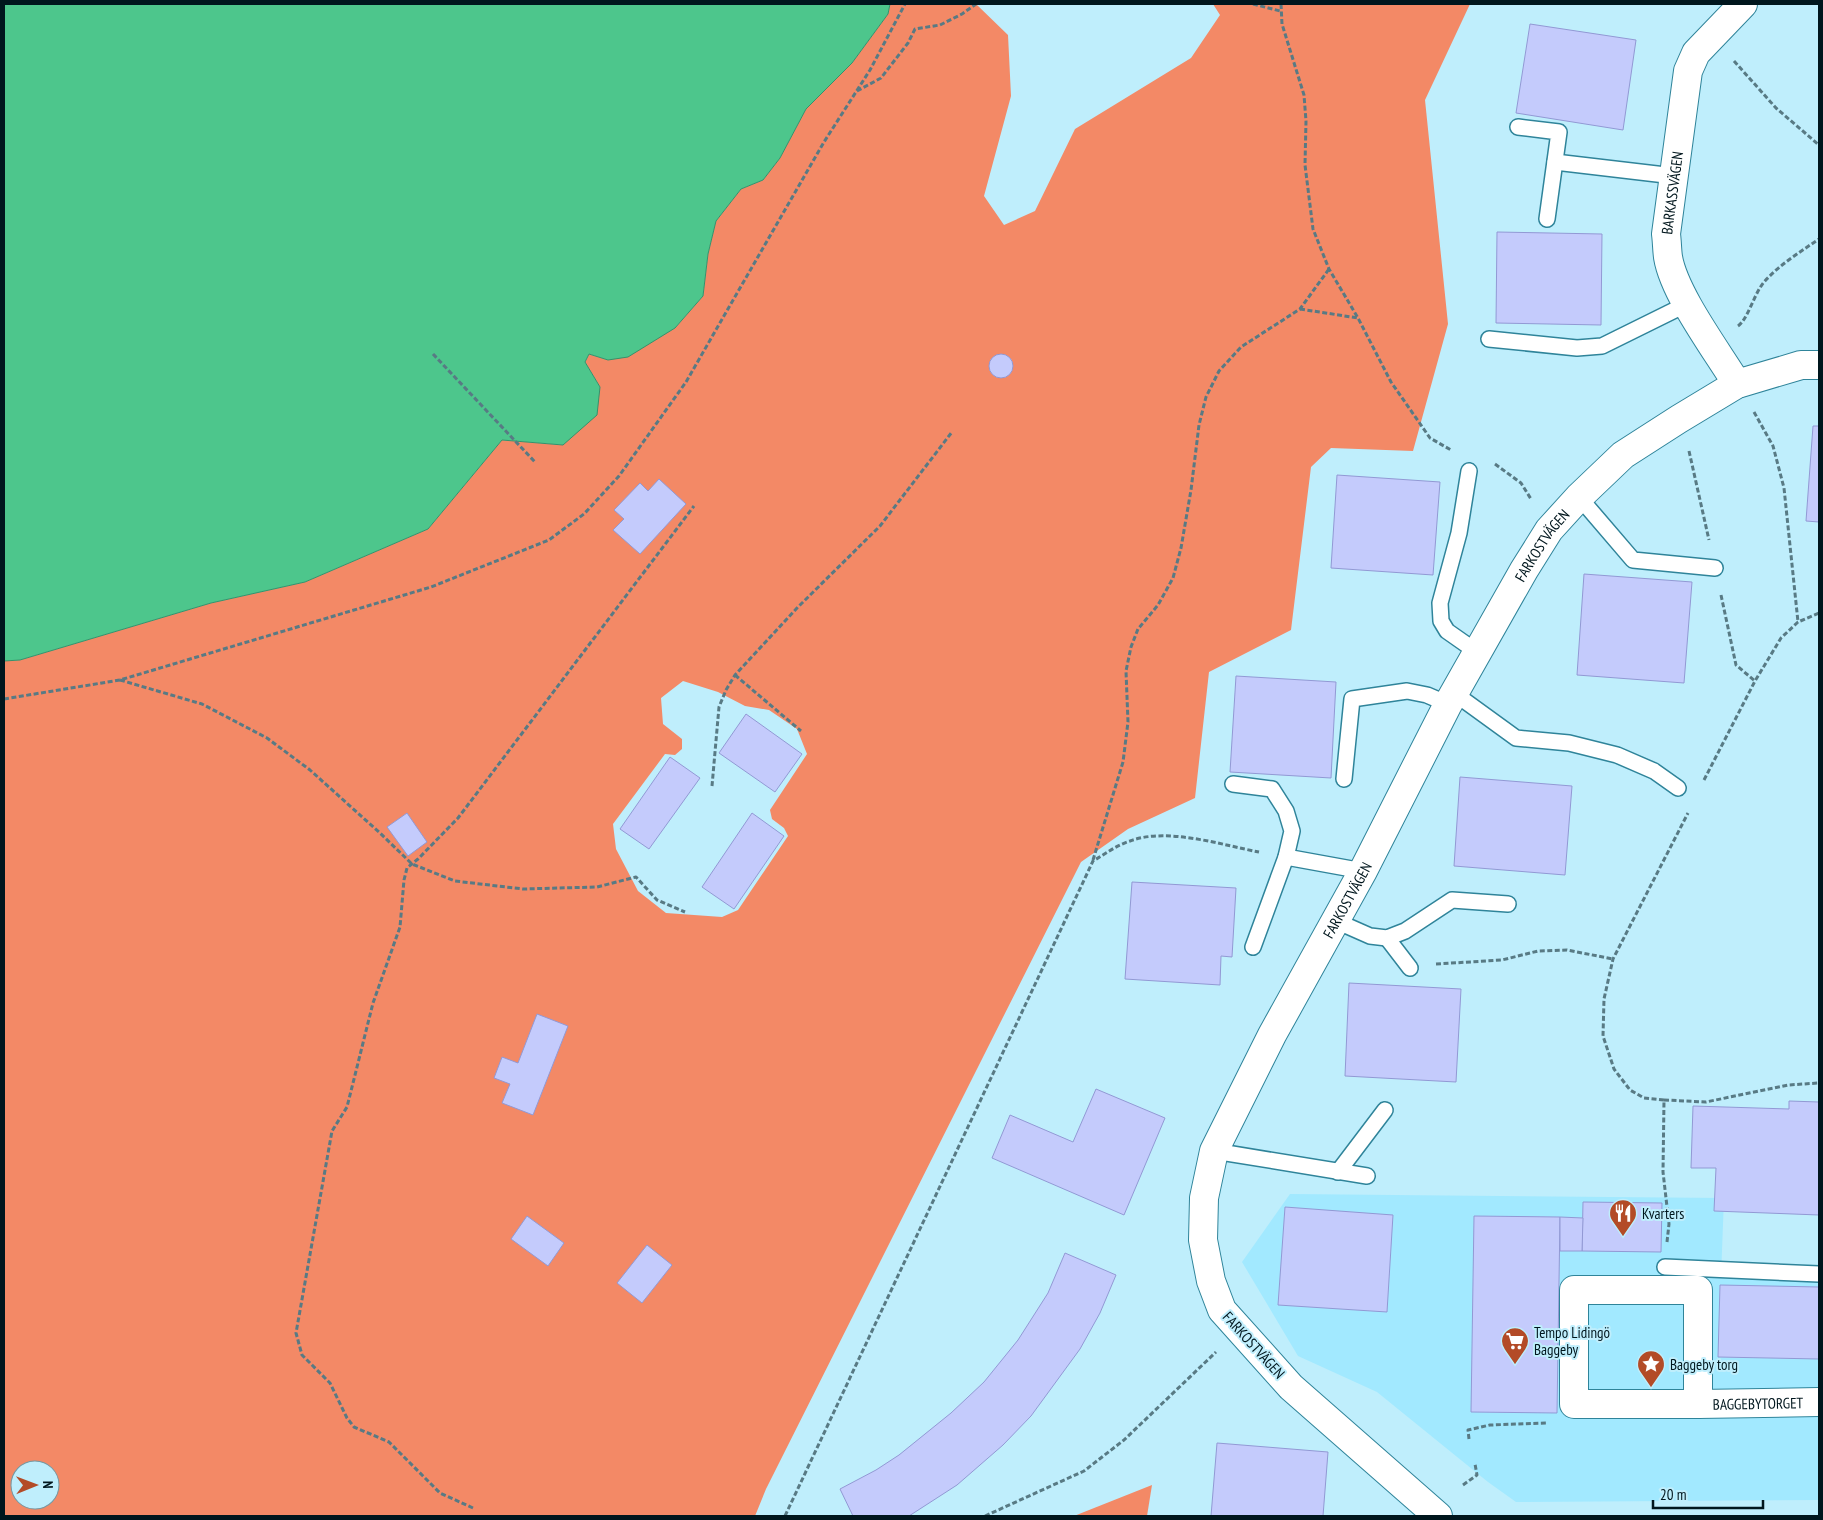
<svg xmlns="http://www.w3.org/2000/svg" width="1823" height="1520" font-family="'PT Sans Narrow',sans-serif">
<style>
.built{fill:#a2e9ff}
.forest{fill:#f38966;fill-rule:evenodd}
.water{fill:#4dc68c;stroke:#36916b}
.building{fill:#c4cbfc;stroke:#9299d4}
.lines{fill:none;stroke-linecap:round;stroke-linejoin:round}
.lane-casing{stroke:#2f849a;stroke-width:18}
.street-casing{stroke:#2f849a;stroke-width:30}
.path{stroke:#587a84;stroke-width:3;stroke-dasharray:5 2.5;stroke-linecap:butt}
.lane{stroke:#fff;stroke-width:15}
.street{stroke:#fff;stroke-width:28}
.labels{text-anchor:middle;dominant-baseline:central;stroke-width:4;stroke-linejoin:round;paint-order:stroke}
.street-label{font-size:15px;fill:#00161d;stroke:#bfeefc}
.poi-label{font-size:15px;fill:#00161d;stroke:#bfeefc;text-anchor:start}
</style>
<rect width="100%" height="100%" fill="#bfeefc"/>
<path class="built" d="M1290 1194 1724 1198 1721 1277 1819 1282V1500L1516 1502 1488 1482 1377 1392 1298 1356 1242 1262Z"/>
<g class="forest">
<path d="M890 4H976L1008 35 1011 96 984 196 1004 225 1035 211 1075 129 1191 58 1220 15 1213 4H1470L1425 100 1448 324 1413 451 1331 448 1311 467 1291 630 1209 672 1195 798 1128 829 1081 862 766 1489 755 1516H4V661L20 660 211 603 305 582 428 529 502 440 563 445 600 387 585 362 589 354 608 360 675 328 703 296 708 254 716 221 741 189 763 180 780 158 806 109 852 63 888 14ZM683 681 718 692 745 706 769 710 797 729 807 754 770 810 772 819 784 828 788 836 738 910 722 917 666 913 638 891 616 849 613 824 665 754 675 755 682 749V739L663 724 661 698ZM20 1470H50V1500H20Z"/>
<path d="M1152 1485 1147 1516H1074Z"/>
</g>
<path class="water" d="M4 4H890L888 14 852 63 806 109 780 158 763 180 741 189 716 221 708 254 703 296 675 328 628 357 608 360 589 354 585 362 600 387 597 415 563 445 502 440 428 529 305 582 211 603 20 660 4 661Z"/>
<g class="building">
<path d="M1530 24 1636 40 1623 130 1516 113Z"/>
<path d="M1497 232 1602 234 1601 325 1496 323Z"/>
<circle cx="1001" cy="366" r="12"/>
<path d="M1813 426H1819V522L1806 521Z"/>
<path d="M1337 475 1440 482 1433 575 1331 568Z"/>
<path d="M659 479 686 504 640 554 613 530 624 519 614 510 640 483 648 491Z"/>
<path d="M1584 574 1692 582 1684 683 1577 675Z"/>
<path d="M1236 676 1336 682 1331 778 1230 772Z"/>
<path d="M746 714 802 754 775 792 719 753Z"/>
<path d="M670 757 700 778 649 849 620 829Z"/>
<path d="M1460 777 1572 786 1565 875 1454 866Z"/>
<path d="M407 813 427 842 408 856 387 827Z"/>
<path d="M752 813 784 836 734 909 702 887Z"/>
<path d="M1132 882 1236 888 1232 957 1221 956 1220 985 1125 979Z"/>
<path d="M1349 983 1461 989 1456 1082 1345 1076Z"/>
<path d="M537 1014 568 1026 533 1115 502 1103 510 1084 494 1078 502 1057 518 1063Z"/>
<path d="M1096 1089 1165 1118 1124 1215 992 1158 1010 1115 1073 1142Z"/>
<path d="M1789 1101 1819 1102V1215L1714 1211 1716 1168H1691L1693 1106 1789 1109Z"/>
<path d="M1583 1202 1662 1203 1661 1252 1582 1251Z"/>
<path d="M1285 1207 1393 1215 1387 1312 1278 1305Z"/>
<path d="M527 1216 564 1243 548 1266 511 1239Z"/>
<path d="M1474 1216 1560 1217 1557 1413 1471 1412Z"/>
<path d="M1560 1217 1583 1218 1582 1251H1560Z"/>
<path d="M647 1245 672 1265 642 1303 617 1283Z"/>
<path d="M1065 1253 1116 1275 1100 1313 1080 1349 1031 1416 1003 1445 957 1485 909 1516H853L840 1489 876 1470 899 1455 951 1413 984 1382 1018 1340 1048 1293Z"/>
<path d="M1720 1285 1819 1287V1359L1718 1357Z"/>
<path d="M1217 1443 1328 1452 1323 1516H1211Z"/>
</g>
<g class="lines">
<g class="lane-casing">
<g id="lane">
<path d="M1518 127 1559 132 1547 219"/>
<path d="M1555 162 1674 176"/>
<path d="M1489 339 1577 348 1602 346 1687 304"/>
<path d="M1469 471 1459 533 1440 603 1441 621 1447 631 1477 652"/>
<path d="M1579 497 1633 560 1715 568"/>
<path d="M1454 693 1516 738 1569 743 1617 755 1654 771 1678 788"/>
<path d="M1344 779 1352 699 1407 691 1427 695 1448 704"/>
<path d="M1233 784 1272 789 1286 811 1292 831 1286 857 1253 947"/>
<path d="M1286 857 1363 871"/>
<path d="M1336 921 1370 936 1387 938 1405 931 1452 900 1508 904"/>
<path d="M1387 938 1410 968"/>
<path d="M1214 1151 1367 1176"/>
<path d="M1338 1172 1385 1110"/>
<path d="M1665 1267 1819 1274"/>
</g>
</g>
<g class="street-casing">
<g id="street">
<path id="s1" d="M1737 384C1717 351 1674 294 1668 257 1667 250 1667 241 1666 234L1688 71 1696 53 1743 4"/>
<rect x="1574" y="1290" width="124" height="114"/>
<path id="s2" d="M1698 1404 1819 1402"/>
<path id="s3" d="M1438 1516 1291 1387 1222 1310 1211 1281 1203 1240 1204 1198 1214 1151 1272 1035 1363 871 1448 704 1524 570 1549 530 1579 497 1623 455 1679 419 1737 384 1801 365H1819"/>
</g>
</g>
<g class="path">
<path d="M1253 4 1280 11"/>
<path d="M1281 4 1282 24 1304 95 1306 121 1305 165 1313 229 1329 269 1358 318 1391 382 1430 438 1451 450"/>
<path d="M1734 61 1776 108 1819 145"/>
<path d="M857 91 881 78 908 43 915 29 940 25 962 14 976 4"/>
<path d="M1300 309 1358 318"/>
<path d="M1738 326C1748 319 1754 294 1764 282 1779 265 1800 252 1819 239"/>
<path d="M433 354 535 462"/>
<path d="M1754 412 1773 446 1784 488 1798 622"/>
<path d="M1689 451 1709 540"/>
<path d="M1495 464 1521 483 1531 499"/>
<path d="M1721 595 1736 665 1755 681"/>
<path d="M735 675 801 731"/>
<path d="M120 680 202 704 267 738 310 770 380 833 412 864 455 881 523 889 597 887 636 877 657 900 685 912"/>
<path d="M4 699 120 680 431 587 549 540 584 514 619 476 686 382 824 142 870 70 905 4"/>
<path d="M1704 780 1755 681 1781 638 1798 622 1819 613"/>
<path d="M712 786 719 707 726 690 735 675 797 608 880 526 952 432"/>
<path d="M1093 860 1123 762 1128 722 1126 671 1131 647 1138 629 1158 605 1173 578 1181 548 1191 490 1199 425 1206 397 1219 371 1241 347 1300 309 1329 269"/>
<path d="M1436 964 1502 960 1538 951 1567 950 1613 959"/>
<path d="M1664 1100 1706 1102 1788 1085 1819 1083"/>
<path d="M1667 1242 1669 1224 1663 1172 1664 1100 1644 1098 1630 1090 1614 1069 1603 1036 1604 999 1613 959 1688 813"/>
<path d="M1469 1439 1468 1430 1490 1425 1548 1423"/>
<path d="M1463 1485 1477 1475 1475 1464"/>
<path d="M473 1508 440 1493 389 1442 354 1427 347 1418 330 1383 302 1355 296 1333 332 1131 347 1107 373 1003 400 927 404 880 407 868 418 859 458 818 694 506"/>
<path d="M785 1516 1093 861C1105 854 1117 845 1130 841 1167 827 1222 845 1259 852"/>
<path d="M985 1516 1084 1471 1124 1440 1216 1352"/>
</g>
<use href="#lane" class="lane"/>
<use href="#street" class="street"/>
</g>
<defs>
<g id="restaurant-pin" transform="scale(1.4375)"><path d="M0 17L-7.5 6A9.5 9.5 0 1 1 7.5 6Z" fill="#b34b27" stroke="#bfeefc"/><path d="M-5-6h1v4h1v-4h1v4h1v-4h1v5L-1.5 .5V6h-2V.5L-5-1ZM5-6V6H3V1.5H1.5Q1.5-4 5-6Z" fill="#fff"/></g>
<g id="supermarket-pin" transform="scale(1.4375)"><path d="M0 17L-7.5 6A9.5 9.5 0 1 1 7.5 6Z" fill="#b34b27" stroke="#bfeefc"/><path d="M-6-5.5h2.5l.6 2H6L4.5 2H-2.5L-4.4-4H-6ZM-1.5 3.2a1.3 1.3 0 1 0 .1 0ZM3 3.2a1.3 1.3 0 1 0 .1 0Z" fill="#fff"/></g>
<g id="sight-pin" transform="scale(1.4375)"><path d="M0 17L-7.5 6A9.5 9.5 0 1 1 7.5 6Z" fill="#b34b27" stroke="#bfeefc"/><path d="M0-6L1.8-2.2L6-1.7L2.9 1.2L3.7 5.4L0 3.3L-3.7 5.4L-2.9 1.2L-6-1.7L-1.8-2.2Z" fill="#fff"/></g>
</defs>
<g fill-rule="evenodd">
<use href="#restaurant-pin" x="1623" y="1213"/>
<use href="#supermarket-pin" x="1515" y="1341"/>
<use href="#sight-pin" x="1651" y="1364"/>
</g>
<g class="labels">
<g class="street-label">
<text stroke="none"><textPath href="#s1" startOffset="210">BARKASSVÄGEN</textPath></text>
<text stroke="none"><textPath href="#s3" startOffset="1151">FARKOSTVÄGEN</textPath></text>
<text stroke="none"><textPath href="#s3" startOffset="746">FARKOSTVÄGEN</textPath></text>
<text transform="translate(1254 1345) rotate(48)">FARKOSTVÄGEN</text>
<text stroke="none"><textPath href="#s2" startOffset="60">BAGGEBYTORGET</textPath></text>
</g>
<g class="poi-label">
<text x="1642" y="1213">Kvarters</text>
<text x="1534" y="1332">Tempo Lidingö<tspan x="1534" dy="17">Baggeby</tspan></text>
<text x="1670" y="1364">Baggeby torg</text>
</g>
</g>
<rect width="1823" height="1520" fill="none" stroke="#00161d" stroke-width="10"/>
<g transform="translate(35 1485) rotate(89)"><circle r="24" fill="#bfeefc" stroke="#7398a3"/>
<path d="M0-4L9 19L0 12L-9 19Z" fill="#b34b27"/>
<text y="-8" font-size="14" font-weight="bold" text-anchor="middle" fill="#00161d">N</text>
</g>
<path d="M1653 1500v8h110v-8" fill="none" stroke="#00161d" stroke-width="2.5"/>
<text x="1660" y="1500" font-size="15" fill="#00161d" stroke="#bfeefc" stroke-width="4" paint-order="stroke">20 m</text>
</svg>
